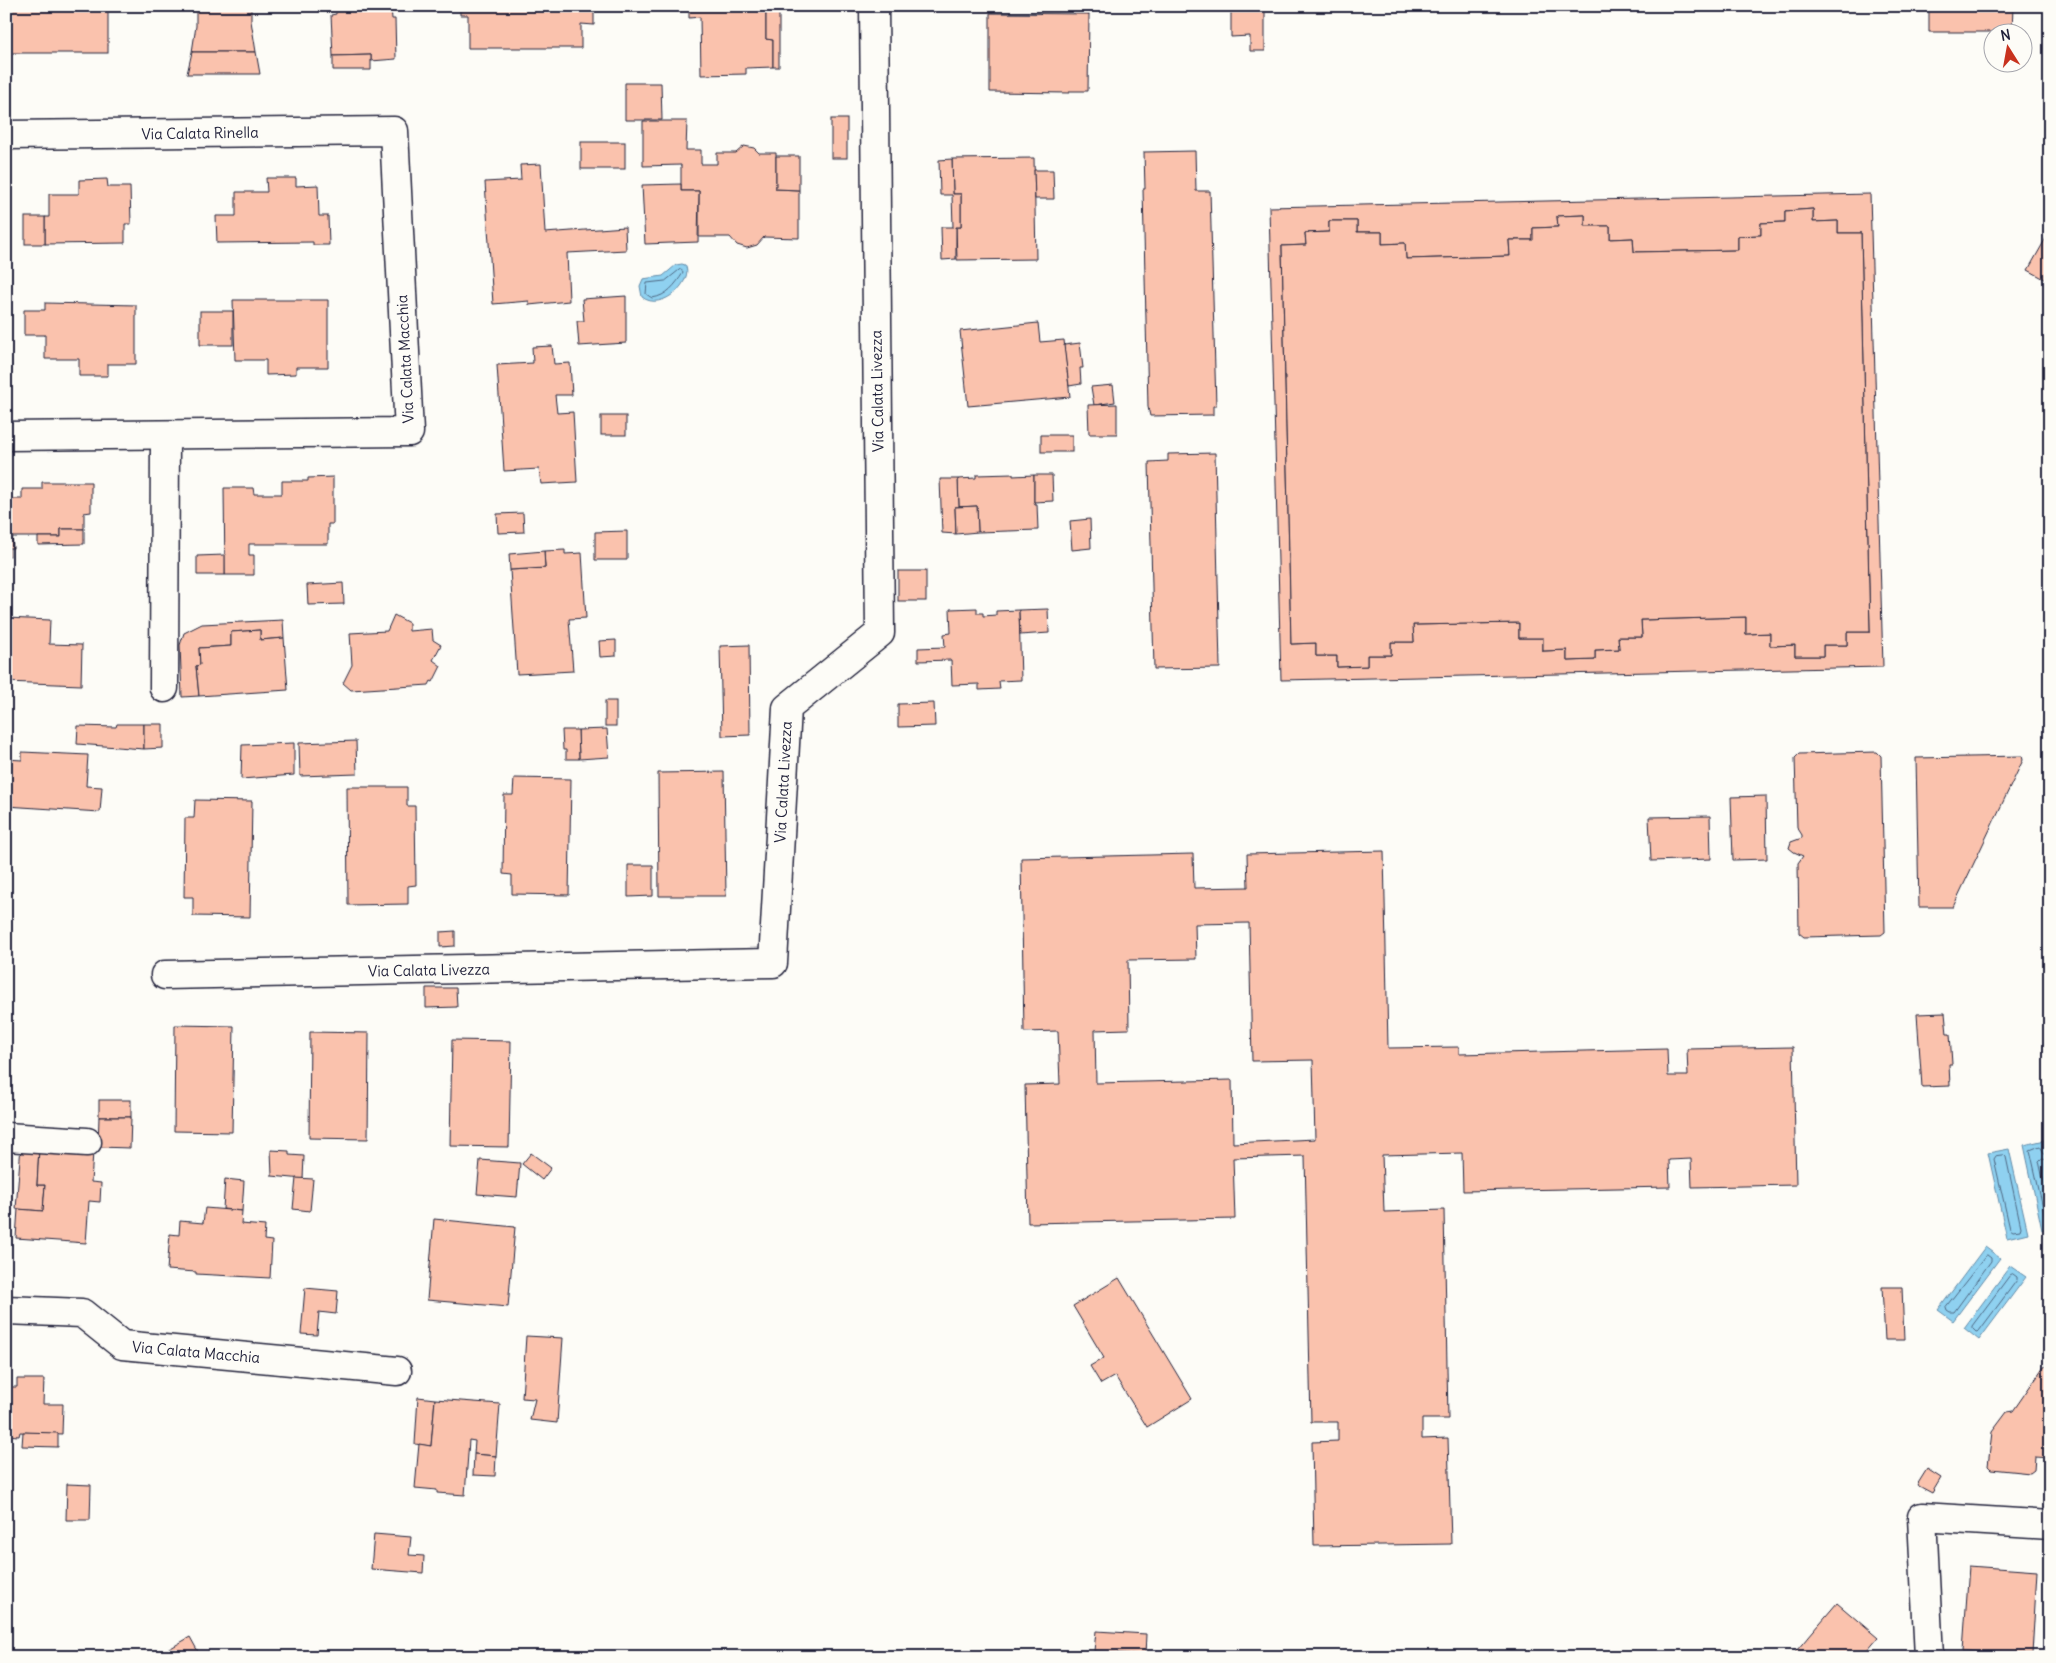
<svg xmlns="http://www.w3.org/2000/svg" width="2056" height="1663" font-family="Delius,sans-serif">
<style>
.water{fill:#8fd1f0;stroke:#638ba8}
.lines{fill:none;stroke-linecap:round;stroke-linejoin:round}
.shore{stroke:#4e6883;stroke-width:1}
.building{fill:#fac2ad;stroke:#22223b;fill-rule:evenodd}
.minor-casing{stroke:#22223b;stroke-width:31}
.minor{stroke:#fdfcf7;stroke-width:28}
.labels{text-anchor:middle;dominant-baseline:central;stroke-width:5;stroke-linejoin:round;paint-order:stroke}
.street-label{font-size:15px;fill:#22223b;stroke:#fdfcf7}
</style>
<rect width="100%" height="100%" fill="#fdfcf7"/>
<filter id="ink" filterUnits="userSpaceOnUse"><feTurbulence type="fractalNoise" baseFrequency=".02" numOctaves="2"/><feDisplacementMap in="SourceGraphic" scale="10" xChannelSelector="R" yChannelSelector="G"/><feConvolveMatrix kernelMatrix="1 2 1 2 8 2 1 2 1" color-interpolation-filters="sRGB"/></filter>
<g filter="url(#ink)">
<g class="water">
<path d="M682 264 685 265C695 280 662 313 642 297L640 286 643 279 663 276 676 265Z"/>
<path d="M2045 1140 2050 1159V1228L2042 1230 2024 1145Z"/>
<path d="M2009 1149 2028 1233 2007 1238 1988 1153Z"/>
<path d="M1985 1247 2000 1258 1953 1321 1938 1310Z"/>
<path d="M2010 1266 2026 1277 1979 1340 1964 1328Z"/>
</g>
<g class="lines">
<g class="shore">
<path d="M681 269 683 273C675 285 667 296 652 298L646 294 647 283 665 281Z"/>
<path d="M2050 1154 2044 1153 2040 1146 2030 1150 2046 1221 2050 1223"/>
<path d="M2004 1155 2006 1157 2021 1227 2020 1230 2013 1231 2010 1229 1994 1159 1996 1156Z"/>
<path d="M2050 1160 2041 1159 2039 1161 2050 1211"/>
<path d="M1987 1255 1991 1258V1261L1954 1312H1950L1947 1310 1946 1307Z"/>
<path d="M2013 1274 2017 1277V1280L1979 1331 1976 1332 1972 1328V1326L2010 1275Z"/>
</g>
</g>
<g class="building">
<rect x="6" y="6" width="102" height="47"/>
<path d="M196 6H251V21L256 52H192L196 26Z"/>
<path d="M336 6H391L392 19H395L396 59 371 61V55L333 56 331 15 336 14Z"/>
<path d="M460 6H594V25L581 24V48H468V15H460Z"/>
<path d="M689 6H746V10H766V39L773 40V67L746 68V74L701 75 700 17 689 18Z"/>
<path d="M746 6H775V10L779 9V67H773V40L766 39V10H746Z"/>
<path d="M1929 6H2013L2012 32H1929Z"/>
<path d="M1231 8H1265V51H1250V36L1231 37Z"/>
<path d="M990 13 1089 14 1088 91H1070V93L990 92Z"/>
<path d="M192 52H256L260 74H187Z"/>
<path d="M371 55V70H333V56Z"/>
<path d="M625 83H661L662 120H625Z"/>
<rect x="831" y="119" width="16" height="39"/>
<path d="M643 121H687L686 150H701V164H717V153H736L744 146 754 148 759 153H776V189L799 190V238L764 237 757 245 747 248 737 245 730 237H699V191H681V165L643 166Z"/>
<rect x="581" y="142" width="44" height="27"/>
<path d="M1195 151 1196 191H1210L1216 406H1213V415L1150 416 1148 407 1143 189H1145L1144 152Z"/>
<path d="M776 156H799V190L776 189Z"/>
<path d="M1034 158 1036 259 957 260 956 227H961V194H953L952 159Z"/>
<path d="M952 159 953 194H961V227H956V259L942 260 941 227H953L952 195H940L939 160Z"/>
<path d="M541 164 545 233 625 227 626 250 567 253 569 301 529 305V301L493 304 485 182 521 180 520 165Z"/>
<path d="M1034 170H1053L1054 199H1035Z"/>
<path d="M266 178H296V186L318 185 319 216H328L329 245H313V242L217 243 216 216H236V192H267Z"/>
<path d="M107 179 108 187H130L131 224H125V243L45 244V217H49V194H79V180Z"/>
<path d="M681 184V191H699L698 242 645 244 642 185Z"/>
<path d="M1870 194 1883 667 1281 680 1269 207ZM1813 209V222L1838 221V233H1861L1870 632H1847V645H1823V656H1795V645L1770 646V633L1746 634V617L1641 620 1642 637H1618L1619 649 1595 650V660L1567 661V650L1543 651V638H1519V623L1413 625 1414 642H1391V655H1367V666L1337 667V656H1316V643L1291 644 1282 246 1306 245 1305 233 1329 232V221H1357V232H1382V244L1405 243 1406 259 1510 256 1509 240H1533V228L1558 227 1557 216 1585 215V226H1610V239L1633 238 1634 252 1738 250V236L1761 235V223L1785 222V211Z"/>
<path d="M1813 209V222L1838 221V233H1861L1870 632H1847V645H1823V656H1795V645L1770 646V633L1746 634V617L1641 620 1642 637H1618L1619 649 1595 650V660L1567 661V650L1543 651V638H1519V623L1413 625 1414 642H1391V655H1367V666L1337 667V656H1316V643L1291 644 1282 246 1306 245 1305 233 1329 232V221H1357V232H1382V244L1405 243 1406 259 1510 256 1509 240H1533V228L1558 227 1557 216 1585 215V226H1610V239L1633 238 1634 252 1738 250V236L1761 235V223L1785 222V211Z"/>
<rect x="25" y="217" width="20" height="27"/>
<path d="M2050 231V282L2028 270Z"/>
<path d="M626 296V343L579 346 577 321H584L582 299Z"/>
<path d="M233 300H328V367H296V374L266 375V360H235Z"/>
<path d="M45 303 136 305V364H108V376H79V359H45V335H24V310H45Z"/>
<rect x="200" y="311" width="33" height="34"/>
<path d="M1038 323 1040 342 1064 340 1070 397 968 406 960 331Z"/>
<path d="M1080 343 1083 368H1080L1081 384 1069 386 1064 345Z"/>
<path d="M552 346 554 364 570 363 572 395H555L557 413 573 412 577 482 541 484 539 469 504 471 497 365 533 363 532 347Z"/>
<path d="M1113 385 1115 402 1094 405 1091 387Z"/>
<path d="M1117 404V434H1089L1088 405Z"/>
<rect x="601" y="416" width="25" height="19"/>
<rect x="1041" y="435" width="31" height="17"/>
<path d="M1215 453 1220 668 1154 669 1149 462 1168 461V454Z"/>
<path d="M1013 474V476L1034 475V502L1035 504H1037L1038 530 978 532 977 506 959 507 958 479 976 478V475Z"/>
<path d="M1034 475H1052L1053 501 1034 502Z"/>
<path d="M333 477V524H328V544H249V555H254V575H225L224 488H253L254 494H282V481H308V478Z"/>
<path d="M940 479H958L959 507H955L956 534 942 533Z"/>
<path d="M42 482H91V512L84 513V529H61V537H12L13 548H6V493L7 499H22V489H42Z"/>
<path d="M977 506 978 532 956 534 955 507Z"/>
<path d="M523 513 524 532 498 533 497 514Z"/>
<path d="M1090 519 1091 548 1072 550 1070 521Z"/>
<path d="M61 529H84V544L38 545V537H61Z"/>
<path d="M627 531V560H595V532Z"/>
<rect x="6" y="548" width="4" height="8"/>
<path d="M565 550V554L582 553 586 618 569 619 573 671 517 674 510 570 545 568 544 551Z"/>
<path d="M544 551 545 568 510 570 509 554Z"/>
<path d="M225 555V575H197V556Z"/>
<rect x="898" y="571" width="28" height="30"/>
<path d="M343 583 344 604 308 605 307 585Z"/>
<path d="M977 608V613H983V616L996 615V611L1019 610 1021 680 999 681 1000 689 979 690V684L952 685 951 660 918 661V648L945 647 944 634 951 633 950 609Z"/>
<path d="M1048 609 1049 633 1020 635 1019 610Z"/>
<path d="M394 615 409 623V631L432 629 433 640 441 645 433 660 441 666 433 682 431 681 429 685 351 690 343 683 352 665 350 633 387 631Z"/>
<path d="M6 618 50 620 49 644 82 645 81 685 6 682Z"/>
<path d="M283 620 284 638 260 640V630L231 632V646L199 648 200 665 196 666 199 696 182 697 180 645 184 633 202 624Z"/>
<path d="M260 630V640L284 638 288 690 199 696 196 666 200 665 199 648 231 646V632Z"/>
<path d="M616 640V656L600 657 599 641Z"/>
<path d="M749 645 750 735 722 736 720 646Z"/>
<rect x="605" y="701" width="11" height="25"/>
<path d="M934 703 935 726 898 727V704Z"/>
<path d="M117 724H144V749L77 744 78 726 116 727Z"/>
<path d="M144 724H163V748L144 749Z"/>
<path d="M607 729 609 757 579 759 578 730Z"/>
<path d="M562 730H578L579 759H566V750H563Z"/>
<path d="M356 741 357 774 300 776 299 743Z"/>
<path d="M294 743V775L241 779 242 745Z"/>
<path d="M22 752 88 755 86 786 102 787 100 812 6 806V759L22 760Z"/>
<path d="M1877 752 1881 756 1885 932 1881 935 1804 937 1799 933 1798 863 1803 856 1794 852 1789 848 1791 842 1802 838V835L1797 827 1795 758 1799 754Z"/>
<path d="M2022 756 2023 760 1953 907H1919L1916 758Z"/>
<path d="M724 772 726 896H659L658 773Z"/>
<path d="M514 778 571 779 569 895 512 894V875L503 874 504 795H513Z"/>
<path d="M347 787H407V806H415L416 885 408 886V904L348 905Z"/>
<path d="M1766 796 1767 859 1733 860 1731 797Z"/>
<path d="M195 800 252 801 250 917 193 916V897H184L185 818H194Z"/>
<path d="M1710 816 1711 859 1651 861 1649 817Z"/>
<path d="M1384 851 1388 1048 1459 1047V1054L1667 1049 1668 1076H1688L1687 1049 1793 1047 1796 1185 1692 1187 1691 1159 1669 1160 1670 1187 1463 1191 1462 1153 1382 1155 1384 1212 1444 1210 1448 1419H1422V1439L1448 1438 1451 1544 1314 1546 1312 1442 1338 1441V1422H1311L1305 1156 1233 1158 1235 1219 1028 1223 1025 1085 1060 1084 1058 1031 1024 1032 1021 858 1193 854 1194 888 1248 887 1247 854ZM1249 923 1252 1061 1313 1060 1315 1139 1233 1143 1232 1080 1096 1083 1095 1030 1129 1029 1128 960 1196 959 1195 924Z"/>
<path d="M628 865H653V896L628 897Z"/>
<path d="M455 931V946L440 947V932Z"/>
<path d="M426 988H456L457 1007 426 1008Z"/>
<path d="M1945 1013 1947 1034H1950L1952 1064H1949L1950 1086 1922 1087 1917 1014Z"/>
<path d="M175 1025 234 1026 232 1132 174 1131Z"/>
<path d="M310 1032 369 1033 368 1139 309 1138Z"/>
<path d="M452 1040 511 1041 509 1147 450 1146Z"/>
<rect x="99" y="1100" width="32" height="17"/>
<path d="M99 1117H131L130 1148 98 1147Z"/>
<path d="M21 1146 39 1148 37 1185H45L43 1211 16 1209Z"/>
<path d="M39 1148 93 1152 91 1182 101 1183 100 1202 89 1201 86 1243 16 1238 18 1209 43 1211 45 1185H37Z"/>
<path d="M271 1150 289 1151V1155L304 1156 303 1179 272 1176Z"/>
<path d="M531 1153 551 1168 542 1180 522 1164Z"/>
<path d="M480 1160 520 1163 517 1197 477 1194Z"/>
<path d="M296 1178 313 1179 310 1211 293 1209Z"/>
<path d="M225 1179 244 1181 242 1211 223 1209Z"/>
<path d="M205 1208 242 1211 241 1224 265 1226 264 1240 272 1241 270 1278 196 1274V1272L167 1270 170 1234 179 1235 180 1221 203 1223Z"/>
<path d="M434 1219 515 1227 508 1307 427 1300Z"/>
<path d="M1119 1278 1192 1399 1147 1427 1115 1376 1101 1384 1090 1366 1104 1358 1073 1306Z"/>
<path d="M1882 1287H1902L1904 1340H1885Z"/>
<path d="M305 1288 338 1291 336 1314 319 1312 317 1335 301 1334Z"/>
<path d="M526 1336 563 1338 557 1423 530 1420 535 1399 522 1398Z"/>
<path d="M2048 1365 2050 1366V1458L2035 1457 2034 1470 2030 1473 1991 1469 1988 1466 1992 1432 2007 1412 2013 1411 2044 1366Z"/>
<path d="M17 1379H44L43 1404H63L62 1434 20 1432 19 1436 6 1435V1387H17Z"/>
<path d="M418 1397 435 1399 431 1446 415 1444Z"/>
<path d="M435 1399 500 1404 496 1456 474 1454 475 1441 469 1440 465 1495 437 1493V1490L415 1488 419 1444 431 1446Z"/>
<path d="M23 1432 58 1433V1447L22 1446Z"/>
<path d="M474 1454 496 1456 495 1476 473 1475Z"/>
<path d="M1927 1469 1941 1478 1932 1493 1917 1485Z"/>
<path d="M67 1484 91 1485 90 1520H66Z"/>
<path d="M374 1534 411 1537 409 1555 424 1556 423 1573 371 1569Z"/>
<path d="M1969 1566 2037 1571 2032 1654 1963 1650Z"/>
<path d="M1837 1603 1878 1638 1862 1657H1791Z"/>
<path d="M1096 1631 1146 1634 1145 1655 1094 1651Z"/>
<path d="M190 1637 201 1657H155Z"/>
</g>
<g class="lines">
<g class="minor-casing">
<g id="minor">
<path d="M6 135 394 131 409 432 6 436"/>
<path d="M164 688 165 435"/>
<path d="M165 975 773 963 787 708 880 633 874 6"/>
<path d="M6 1137 87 1142"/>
<path d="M6 1310 82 1313 122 1345 397 1371"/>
<path d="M1929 1657 1922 1517 2050 1525"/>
</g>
</g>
<use href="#minor" class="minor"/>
</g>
</g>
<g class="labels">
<g class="street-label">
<text transform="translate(200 133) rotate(-1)">Via Calata Rinella</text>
<text transform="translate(405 359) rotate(-93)">Via Calata Macchia</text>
<text transform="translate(877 391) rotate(-91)">Via Calata Livezza</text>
<text transform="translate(783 782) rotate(-87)">Via Calata Livezza</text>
<text transform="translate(429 970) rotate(-1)">Via Calata Livezza</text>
<text transform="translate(196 1352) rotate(5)">Via Calata Macchia</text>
</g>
</g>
<rect width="2056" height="1663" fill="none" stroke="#fdfcf7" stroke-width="25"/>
<rect x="12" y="12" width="2031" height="1638" fill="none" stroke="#22223b" stroke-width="2" filter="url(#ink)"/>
<g transform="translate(2008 48) rotate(349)"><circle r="24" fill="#fdfcf7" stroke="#a5a5ac"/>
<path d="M0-4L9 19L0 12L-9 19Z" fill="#c8321e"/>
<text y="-8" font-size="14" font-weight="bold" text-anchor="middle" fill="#22223b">N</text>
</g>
</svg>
